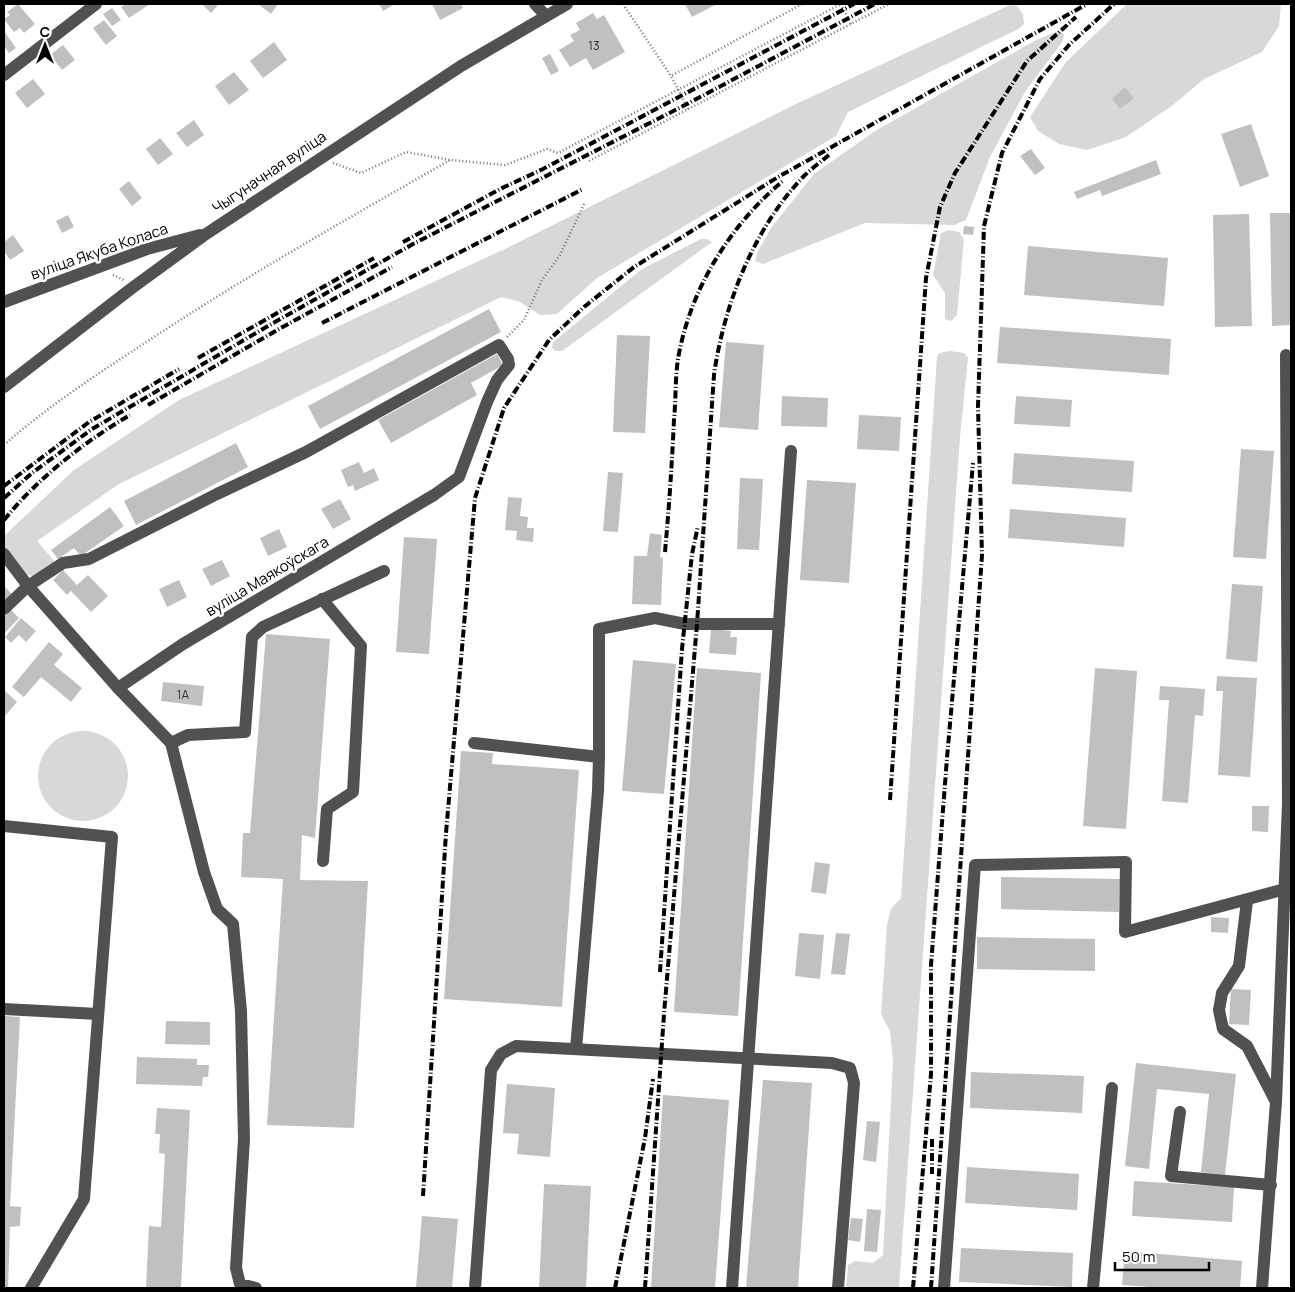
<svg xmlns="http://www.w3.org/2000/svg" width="1295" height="1292" font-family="Manrope,sans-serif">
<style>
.green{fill:#d8d8d8}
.building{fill:#c0c0c0}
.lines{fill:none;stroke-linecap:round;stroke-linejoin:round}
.path{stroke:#737373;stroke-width:2.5;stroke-dasharray:1 2.5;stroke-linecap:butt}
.minor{stroke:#515151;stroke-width:12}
.rail{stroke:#000;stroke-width:4;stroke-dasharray:8 2.5 1 2.5;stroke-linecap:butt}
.labels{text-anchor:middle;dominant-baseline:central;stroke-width:5;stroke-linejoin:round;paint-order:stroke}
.number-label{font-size:12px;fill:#303030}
.street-label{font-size:15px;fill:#000;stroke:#fff}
</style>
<rect width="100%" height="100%" fill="#fff"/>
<g class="green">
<path d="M1127 4H1281L1279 26 1262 52 1204 79 1173 105 1126 137 1087 150 1059 144 1038 131 1030 117 1066 62Z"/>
<path d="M1010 5 1017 6 1023 14 1024 24 1020 28 848 112 836 136 597 278 557 314 540 315 520 302 501 297 119 484 37 541 56 563 34 576 27 575 4 547 5 535 74 470 179 400 509 247 798 103Z"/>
<path d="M1058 31 1064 34 1063 41 1025 92 990 157 966 220 954 225 865 223 763 264 755 261 758 251 771 228 814 174 875 131 1036 40Z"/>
<path d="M949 230 959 232 964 239 957 315 951 321 945 319V293L933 275 941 233Z"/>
<path d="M701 239H707L712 242 562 351H555L552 348 553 342 642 269Z"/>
<path d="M950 351 964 353 968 358 960 437 899 1288H846L848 1265 855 1261 873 1263 883 1255 893 1062 890 1031 881 1014 887 925 891 909 901 898 937 357 939 353Z"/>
<circle cx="83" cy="776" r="45"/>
</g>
<g class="building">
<path d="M18 4 35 24 24 33 20 28 14 32 4 19 10 15 7 12Z"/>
<path d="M126 4H150L129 18 121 7Z"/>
<path d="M202 4H219L211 13Z"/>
<path d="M258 4H278L271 14Z"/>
<path d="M379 4H395L383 11Z"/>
<path d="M432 4H461L463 8 440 20Z"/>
<path d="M685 4H717L692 17Z"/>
<path d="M112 8 121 20 112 26 103 14Z"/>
<path d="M593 13 597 19 604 15 625 52 593 70 586 58 570 67 559 50 574 41 570 35 580 30 576 23Z"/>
<path d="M104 20 117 36 106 45 93 28Z"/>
<path d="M4 31 16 48 9 53 4 46Z"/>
<path d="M274 42 287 60 263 78 250 61Z"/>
<path d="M63 45 75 60 62 70 50 55Z"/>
<path d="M550 54 559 71 551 75 542 58Z"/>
<path d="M234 72 249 90 229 105 215 86Z"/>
<path d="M33 79 45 94 27 108 15 93Z"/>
<path d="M1125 87 1134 98 1120 109 1112 99Z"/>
<path d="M194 120 204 135 187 147 176 133Z"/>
<path d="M1251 124 1269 176 1240 187 1221 134Z"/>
<path d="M160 138 173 154 158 165 146 149Z"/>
<path d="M1031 149 1045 168 1035 175 1020 156Z"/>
<path d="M1156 160 1161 174 1102 196 1100 190 1077 199 1074 192Z"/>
<path d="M129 181 142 198 132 206 119 189Z"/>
<path d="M1270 213H1291V325L1272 326Z"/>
<path d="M1249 214 1252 326 1215 327 1213 215Z"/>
<path d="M68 215 74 227 62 233 56 221Z"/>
<path d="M964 226 974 227 973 235 963 234Z"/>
<path d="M13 235 24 251 10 260 4 251V242Z"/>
<path d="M1028 246 1168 258 1164 306 1024 295Z"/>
<path d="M489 309 501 332 320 429 308 406Z"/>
<path d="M1000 327 1171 339 1169 375 997 363Z"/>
<path d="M617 335 650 336 645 433 613 432Z"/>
<path d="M726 342 764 345 758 430 719 427Z"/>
<path d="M497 354 503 365 471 383 477 395 391 443 378 420Z"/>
<path d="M782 396 828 398 827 427 781 426Z"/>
<path d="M1016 396 1072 400 1070 427 1014 424Z"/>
<path d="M859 415 901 417 899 451 857 449Z"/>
<path d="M236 443 248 467 136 525 124 501Z"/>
<path d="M1241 449 1274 451 1266 559 1233 557Z"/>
<path d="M1014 453 1134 461 1132 492 1012 484Z"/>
<path d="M359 462 364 473 374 468 379 480 355 491 353 485 348 487 341 470Z"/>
<path d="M608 472 623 473 618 532 603 531Z"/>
<path d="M740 478 763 479 759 550 737 549Z"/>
<path d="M807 480 856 483 849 583 800 580Z"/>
<path d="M508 497 522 498 520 516 528 517 527 528H534L533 542 516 540 517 531 505 530Z"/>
<path d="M340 499 351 519 333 529 321 509Z"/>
<path d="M110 507 124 526 81 556 74 548 58 559 51 550Z"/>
<path d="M1010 509 1126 518 1124 547 1008 538Z"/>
<path d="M279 529 287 547 268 556 260 538Z"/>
<path d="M650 533 662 535 660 558 663 557 661 605 632 604 634 556H647Z"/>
<path d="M404 537 437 539 429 654 396 652Z"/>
<path d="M222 560 230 576 211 586 202 569Z"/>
<path d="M63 570 77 585 88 575 108 596 91 612 71 591 67 595 53 580Z"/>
<path d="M179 580 187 597 167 607 159 589Z"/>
<path d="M1232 584 1263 586 1257 662 1226 659Z"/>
<path d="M4 586 12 594 4 603Z"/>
<path d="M11 610 19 618 4 634V617Z"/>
<path d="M21 618 36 631 26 642 19 635 11 643 5 637Z"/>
<path d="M711 629 731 631 730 637H737L736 655 709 653Z"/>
<path d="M266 634 330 639 315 838 302 835 300 880 368 881 354 1128 267 1125 283 879 241 877 243 833H250Z"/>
<path d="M49 642 63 654 54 665 82 688 71 702 41 677 24 697 12 687Z"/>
<path d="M633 660 676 664 664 794 622 791Z"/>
<path d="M697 668 761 673 738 1016 674 1012Z"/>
<path d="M1095 668 1137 671 1126 829 1083 826Z"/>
<path d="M1217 676 1257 678 1250 777 1218 775 1223 691H1216Z"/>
<path d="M163 682 204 686 202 706 161 701Z"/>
<path d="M1160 686 1205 689 1203 716 1195 715 1188 803 1162 801 1169 700H1159Z"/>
<path d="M4 690 17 702 4 717Z"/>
<path d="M461 751 493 753 492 764 579 770 562 1007 444 999Z"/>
<path d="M1252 806H1269L1268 832 1252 831Z"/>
<path d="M815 862 830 864 826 894 811 892Z"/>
<path d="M1001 877 1120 879 1119 912 1001 909Z"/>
<path d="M1211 917 1229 918 1228 933 1211 932Z"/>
<path d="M799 933 824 935 820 979 795 976Z"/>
<path d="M836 933 850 934 845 975 831 974Z"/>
<path d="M977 937 1095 939V971L977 969Z"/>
<path d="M1231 989 1251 990 1249 1025 1229 1024Z"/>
<path d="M4 1016 20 1017 10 1206 21 1207 20 1226 10 1227 8 1288H4Z"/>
<path d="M166 1021 210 1022V1045L165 1044Z"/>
<path d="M137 1057 197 1059V1065H209L208 1077H203L202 1086 136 1084Z"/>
<path d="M1136 1063 1236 1074 1225 1175 1201 1172 1209 1094 1157 1089 1149 1169 1125 1166Z"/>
<path d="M971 1072 1084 1076 1082 1113 970 1108Z"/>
<path d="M763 1080 812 1083 798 1288H746Z"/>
<path d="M507 1084 555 1088 550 1157 517 1154 519 1134 503 1133Z"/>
<path d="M663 1095 729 1100 715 1288H651Z"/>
<path d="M157 1108 190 1110 181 1288H146L149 1226 161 1227 165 1154 159 1153 160 1134H155Z"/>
<path d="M867 1121 880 1122 876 1162 863 1160Z"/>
<path d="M967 1167 1079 1174 1077 1210 965 1203Z"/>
<path d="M1134 1181 1234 1187 1232 1222 1132 1216Z"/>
<path d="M544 1184 591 1186 586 1288H539Z"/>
<path d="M867 1209 881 1210 877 1252 864 1251Z"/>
<path d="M422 1216 458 1219 452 1288H416Z"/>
<path d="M851 1218 863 1219 860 1242 848 1240Z"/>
<path d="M961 1248 1073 1253 1072 1287 959 1282Z"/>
<path d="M1125 1251 1242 1261 1240 1288H1164L1122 1285Z"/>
</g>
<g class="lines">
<g class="path">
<path d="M623 4 671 76"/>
<path d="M841 4 851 24"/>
<path d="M688 109 671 76 802 4"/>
<path d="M589 161 889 4"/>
<path d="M333 163 361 173 406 152 450 160 505 165 547 149 558 153 841 4"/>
<path d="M113 275 124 280"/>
<path d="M507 337 524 320 542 280 560 255 585 202"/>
<path d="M4 445C48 406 99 373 148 341 246 276 349 218 450 160"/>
</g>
<g class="minor">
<path d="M535 4 546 16"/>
<path d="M4 75 96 4"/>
<path d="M4 302 147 249 200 235"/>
<path d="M4 387 132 288 206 234 461 66 567 4"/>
<path d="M4 554 28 586 118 688 171 743 204 872 217 909 233 924 241 1011 244 1139 236 1268 240 1284 256 1288"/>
<path d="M322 599 361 646 353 792 327 809 323 861"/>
<path d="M4 609 28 586 63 563 89 559 217 494 306 452 499 345 508 359 509 365 497 380 487 402 459 477 434 495 183 644 118 688"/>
<path d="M171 743 188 735 245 732 252 637 263 627 384 571"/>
<path d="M474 743 599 757V629L655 618 685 624H779"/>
<path d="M4 826 112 837 84 1199 31 1288"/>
<path d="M1247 901 1239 966 1222 993 1219 1010 1223 1029 1247 1046 1275 1100"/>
<path d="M4 1009 98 1014"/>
<path d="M576 1049 598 791 599 757"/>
<path d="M1180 1112 1171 1176 1271 1185"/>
<path d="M475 1288 491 1070 501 1054 516 1046 832 1063 850 1068 854 1083 838 1288"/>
<path d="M732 1288 791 451"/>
<path d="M944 1288 975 865 1126 862 1125 932 1285 889"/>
<path d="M1093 1288 1112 1088"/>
<path d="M1262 1288 1276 1102 1288 803 1286 355"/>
</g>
<g class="rail">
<path d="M403 242 500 189 543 169 854 4"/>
<path d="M322 323 583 189"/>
<path d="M198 358 374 258"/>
<path d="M148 405 279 329 392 267"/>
<path d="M4 486 89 422 179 369"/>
<path d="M4 498 32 473 92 429 268 326 413 244 687 104 875 4"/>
<path d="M4 520C38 478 84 442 130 415"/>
<path d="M665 552C669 508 672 464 674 419 676 400 675 379 678 359 690 289 730 225 784 180"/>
<path d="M890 800 926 278 940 207 955 173 1027 61 1076 17"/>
<path d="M660 972 682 649 692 554 698 526"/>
<path d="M932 1139V1174"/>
<path d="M423 1196 446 833 475 498 504 408 549 340 584 307 634 267 778 177 1087 4"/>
<path d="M615 1288 645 1138 653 1079"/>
<path d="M645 1288 664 1014 697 624 714 375C724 304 754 228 804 176 812 168 822 161 830 154"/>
<path d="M913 1288 931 1074V965L947 758 973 463"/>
<path d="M931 1288 982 555 978 407 984 226 1002 153 1040 79 1069 45 1114 4"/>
</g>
</g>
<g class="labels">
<g class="number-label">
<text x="594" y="45">13</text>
<text x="183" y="694">1А</text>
</g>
<g class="street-label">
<text transform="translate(269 172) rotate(-34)">Чыгуначная вуліца</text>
<text transform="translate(99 251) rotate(-19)">вуліца Якуба Коласа</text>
<text transform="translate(267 576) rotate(-31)">вуліца Маякоўскага</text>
</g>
</g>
<rect width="1295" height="1292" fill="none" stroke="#000000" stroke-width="10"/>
<g transform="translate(45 45)" stroke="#ffffff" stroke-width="4" paint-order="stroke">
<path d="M0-4L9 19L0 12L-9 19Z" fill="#000000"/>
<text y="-8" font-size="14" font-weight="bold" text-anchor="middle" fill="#000000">С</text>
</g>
<path d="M1115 1262v8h94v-8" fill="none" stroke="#000000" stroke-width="2.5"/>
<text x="1122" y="1262" font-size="15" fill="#000000" stroke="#ffffff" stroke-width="4" paint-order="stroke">50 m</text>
</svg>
